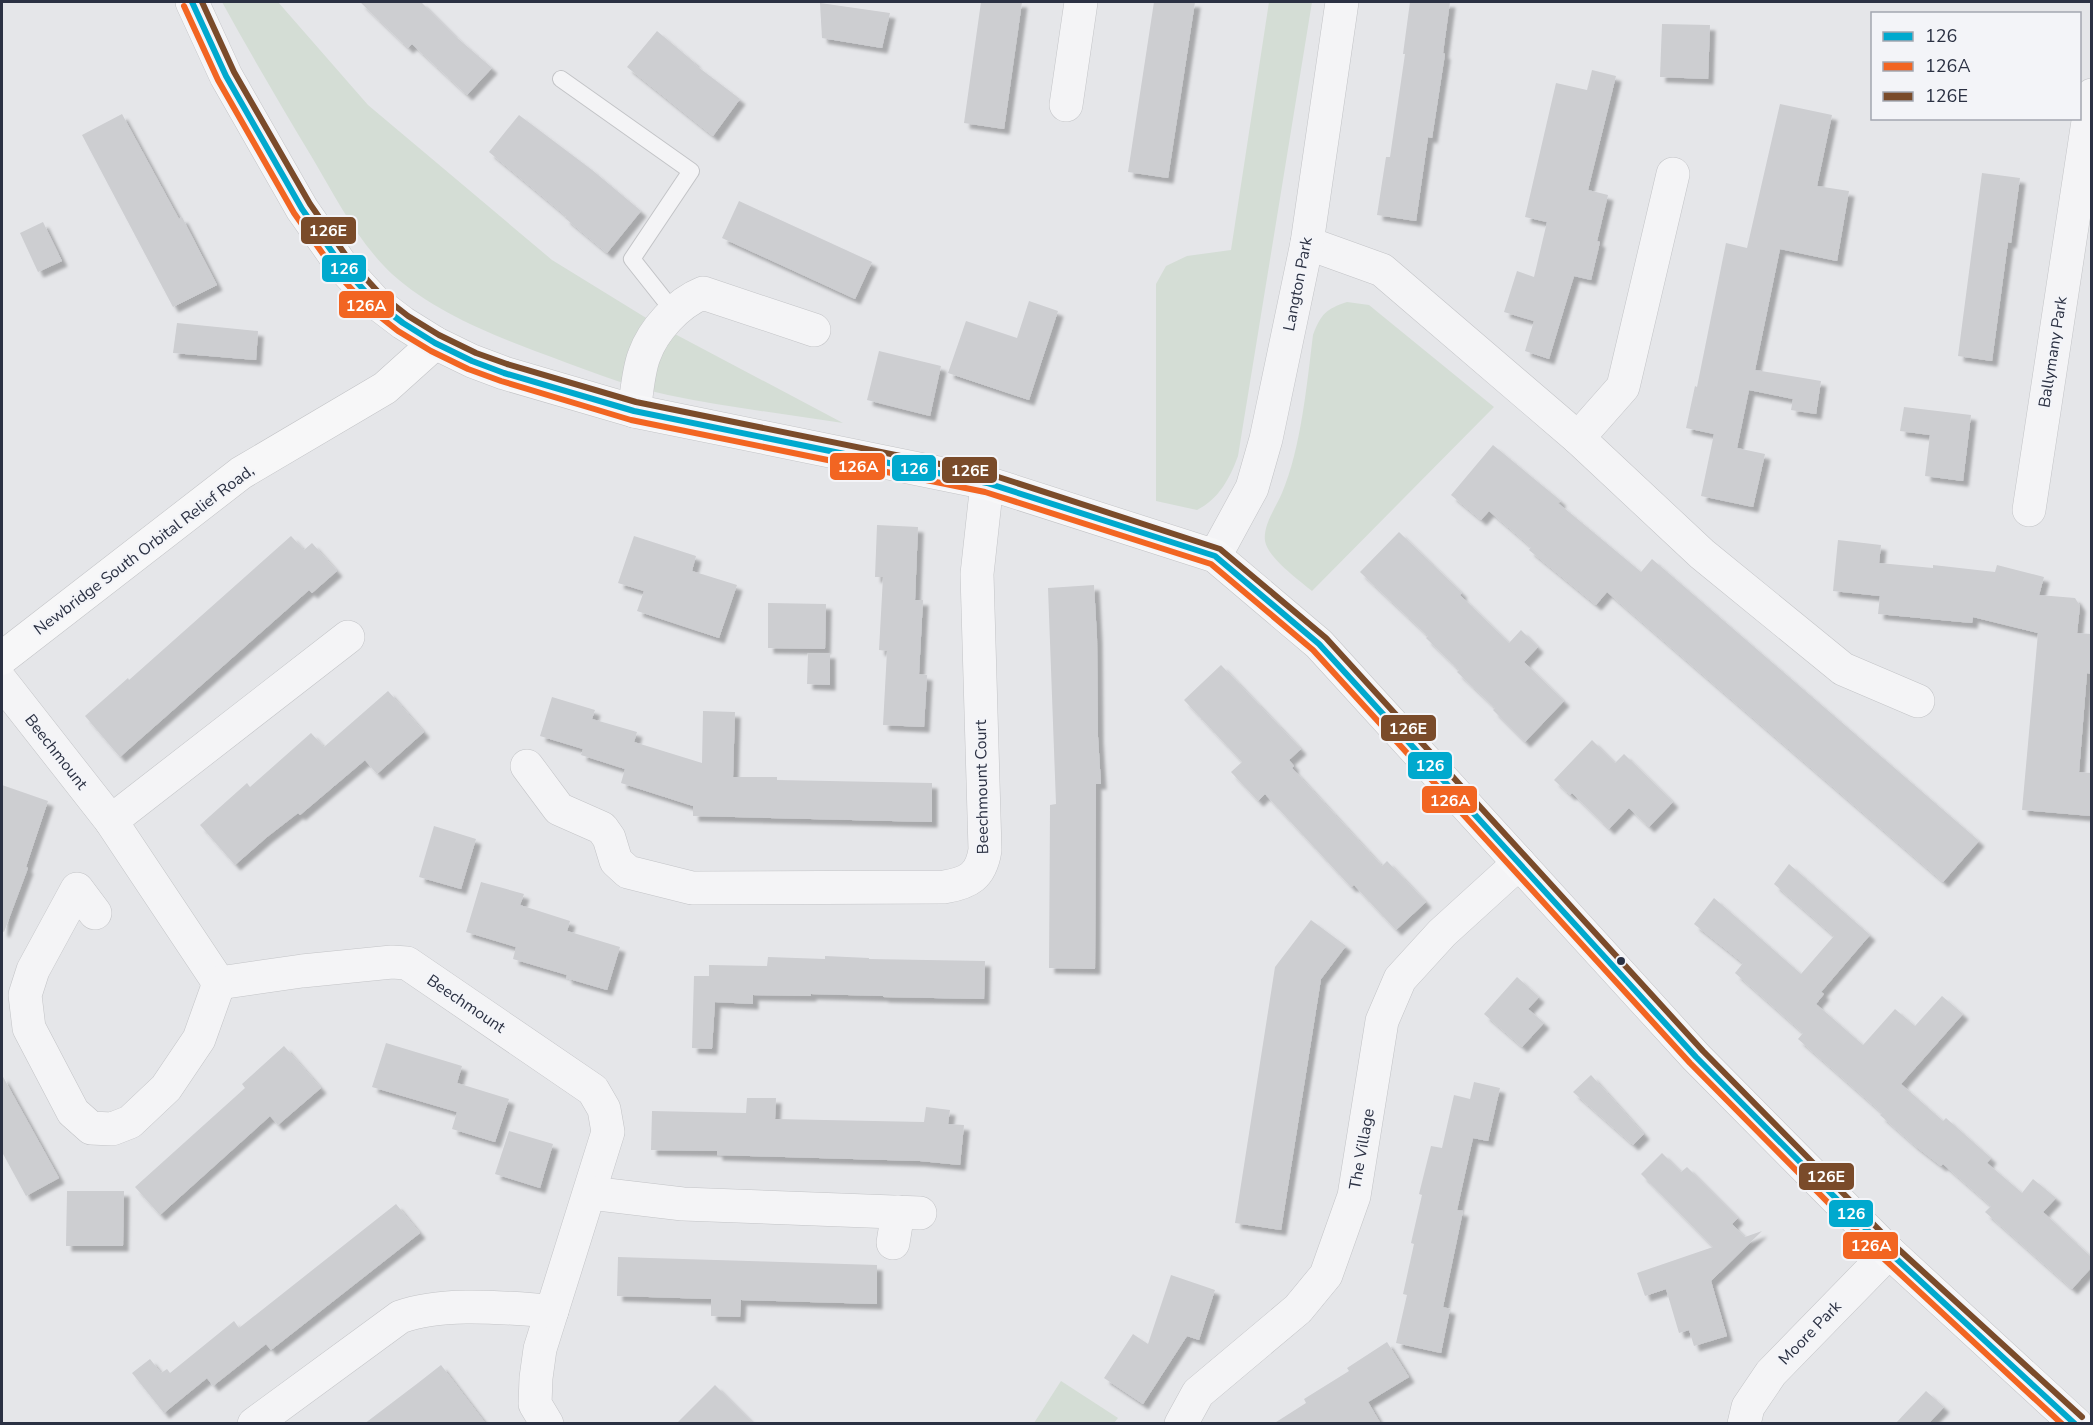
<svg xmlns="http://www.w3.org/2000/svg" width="2093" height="1425" font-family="'Nunito Sans',sans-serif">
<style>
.green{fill:#d4ddd5}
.building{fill:#cdced1;filter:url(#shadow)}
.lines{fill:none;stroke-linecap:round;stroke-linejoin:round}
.lane-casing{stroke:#c3c4c7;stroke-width:18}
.street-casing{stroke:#c3c4c7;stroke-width:34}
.secondary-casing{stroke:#c3c4c7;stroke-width:34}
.lane{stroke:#f4f4f6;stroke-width:16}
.street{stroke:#f4f4f6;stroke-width:33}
.secondary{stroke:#f7f7f8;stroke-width:33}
.bus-1-casing{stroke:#f3f4f8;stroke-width:10}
.bus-2-casing{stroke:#f3f4f8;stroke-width:10}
.bus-3-casing{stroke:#f3f4f8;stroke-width:10}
.bus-1{stroke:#00a9ce;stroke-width:6}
.bus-2{stroke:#f26522;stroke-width:6}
.bus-3{stroke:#7a4b2a;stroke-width:6}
.bus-dot{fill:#2b3143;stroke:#f3f4f8;stroke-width:2}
.labels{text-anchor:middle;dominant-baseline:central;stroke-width:4.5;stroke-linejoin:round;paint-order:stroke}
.street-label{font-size:16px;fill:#2b3143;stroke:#f3f4f8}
.line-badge{stroke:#f3f4f8;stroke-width:2}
.badge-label{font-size:16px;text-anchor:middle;font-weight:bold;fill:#fff}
</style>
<defs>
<filter id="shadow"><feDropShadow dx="5.5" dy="5.5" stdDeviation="1.5" flood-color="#0004"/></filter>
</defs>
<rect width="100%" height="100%" fill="#e5e6e9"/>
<g class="green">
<path d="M222 2H278L368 105 552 260 656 324 843 423C785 414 726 407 668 395 622 385 579 367 535 351 485 332 432 310 392 274 358 242 336 198 313 159 282 107 251 55 222 2Z"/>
<path d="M1269 2H1312L1238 456C1230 478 1219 499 1197 510L1156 501V284L1166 266 1187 256 1231 250Z"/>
<path d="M1347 302 1369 305 1494 407 1312 591C1299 580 1268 558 1265 541 1263 525 1276 507 1282 493 1301 449 1307 383 1313 335 1321 314 1326 309 1347 302Z"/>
<path d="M1061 1381 1118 1418 1114 1423H1034Z"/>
</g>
<g class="building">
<path d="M360 2H421L456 37 492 68 467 95 412 44 408 48Z"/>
<path d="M981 2H1022L1004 129 964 123Z"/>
<path d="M1154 2H1195L1168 178 1128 172Z"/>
<path d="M1410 2H1450L1443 53 1445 54 1432 138 1428 137 1416 221 1377 215 1386 157H1390L1405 54H1403Z"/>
<path d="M820 3 890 13 882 48 822 38Z"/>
<path d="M1662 24 1710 25 1708 79 1660 77Z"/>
<path d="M657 31 695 63 694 64 740 99 713 136 627 67Z"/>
<path d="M1592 70 1616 76 1588 190 1608 195 1597 241 1600 242 1591 280 1574 276 1549 359 1525 351 1534 321 1504 312 1517 271 1534 277 1547 222 1525 217 1556 83 1587 90Z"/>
<path d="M1780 104 1832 115 1817 186 1849 191 1837 261 1780 249 1755 370 1821 381 1816 414 1791 410 1793 399 1749 390 1737 448 1765 454 1753 507 1701 496 1714 434 1686 428 1695 386 1697 387 1726 243 1747 248Z"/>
<path d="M122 114 179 219 182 217 217 285 173 307 82 135Z"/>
<path d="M519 115 592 170 641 211 607 253 565 218 566 216 489 152Z"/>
<path d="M1982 173 2020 178 2011 243 2008 242 1992 361 1958 356Z"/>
<path d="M739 201 872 262 855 299 722 238Z"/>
<path d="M43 222 62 261 38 272 20 233Z"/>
<path d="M1029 301 1058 311 1029 400 948 373 966 321 1017 338Z"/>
<path d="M177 323 258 331 256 360 173 353Z"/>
<path d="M879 351 941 366 930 416 867 400Z"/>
<path d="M1904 407 1971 415 1963 481 1925 476 1930 435 1900 431Z"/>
<path d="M1493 445 1561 501 1558 503 1641 572 1652 559 1979 841 1943 882 1607 592 1596 605 1529 550 1531 547 1489 511 1481 520 1451 495Z"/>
<path d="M877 525 918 527 915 600H923L919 674 927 675 924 727 883 725 887 651 879 650 883 577H875Z"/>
<path d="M1399 532 1462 593 1460 595 1509 643 1521 630 1538 647 1524 662 1564 701 1525 742 1493 710 1495 708 1457 672 1459 670 1426 638 1428 636 1360 572Z"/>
<path d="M291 536 304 550 312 543 337 571 312 593 309 590 120 757 85 716 128 678 129 680Z"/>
<path d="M634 536 696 556 692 571 737 585 719 638 637 611 644 591 618 583Z"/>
<path d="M1838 540 1881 545 1879 563 1933 568V565L1995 572 1997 565 2044 577 2039 595 2075 598 2080 606 2077 633 2091 634V674L2087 673 2079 772 2091 773V816L2022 810 2038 633 1973 617 1972 623 1878 614 1880 596 1833 591Z"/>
<path d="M1094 585 1097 638 1098 737 1101 784H1096L1095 969 1049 968 1050 805 1056 804 1048 588Z"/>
<path d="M768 603 826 604 825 649 768 648Z"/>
<path d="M808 653H830V685L807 684Z"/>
<path d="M1221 665 1301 749 1289 760 1294 766 1292 768 1382 866 1387 861 1426 902 1396 930 1354 885 1351 887 1265 794 1258 801 1231 772 1242 762 1184 700Z"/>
<path d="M388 691 424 732 377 774 365 760 300 815 298 813 267 837 235 865 200 825 247 783 250 787 311 733 324 747Z"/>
<path d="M552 697 595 710 592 719 637 732 634 742 702 763 703 711 735 712 733 777H777V780L932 783V822L693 816V806L621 783 625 769 581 755 583 749 540 736Z"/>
<path d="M1592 740 1615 763 1624 754 1673 802 1649 827 1629 808 1609 829 1572 793 1570 795 1554 780Z"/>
<path d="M2 785 48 801 26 867 28 868 4 932 2 931Z"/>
<path d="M434 826 476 839 461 889 419 877Z"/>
<path d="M1789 864 1870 935 1821 992 1824 994 1816 1004 1863 1045 1895 1009 1915 1026 1942 996 1963 1014 1901 1084 1943 1121 1946 1118 1991 1158 1987 1163 2022 1193 2033 1179 2056 1198 2043 1212 2091 1257V1268L2072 1289 1985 1212 1991 1206 1943 1164 1941 1166 1914 1145 1880 1115 1882 1113 1798 1039 1803 1033 1735 973 1743 963 1694 924 1714 898 1801 974 1834 936 1774 884Z"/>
<path d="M481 882 524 894 520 905 570 921 567 931 620 947 607 990 566 978 567 975 513 959 516 947 466 932Z"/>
<path d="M1311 920 1346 946 1321 979 1281 1230 1235 1223 1275 967Z"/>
<path d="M825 956 869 958V959L985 961 984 999 883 997V996L811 994V996L753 995V1004L715 1002 712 1049 692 1048 694 976H709V965L767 966 768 957 825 959Z"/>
<path d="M1517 977 1539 997 1528 1009 1544 1023 1522 1047 1484 1014Z"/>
<path d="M386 1043 462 1066 457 1083 509 1099 495 1142 452 1129 457 1112 372 1087Z"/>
<path d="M284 1046 321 1088 278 1125 270 1116 160 1215 135 1187 245 1088 242 1084Z"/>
<path d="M2 1075 59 1178 26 1196 2 1152Z"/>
<path d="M1591 1075 1644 1134 1633 1145 1573 1092Z"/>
<path d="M1474 1082 1500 1088 1488 1141 1473 1138 1457 1210 1463 1211 1443 1307 1450 1309 1441 1353 1396 1343 1407 1295 1403 1294 1414 1244 1411 1243 1422 1195 1419 1194 1431 1146 1442 1148 1454 1095 1470 1099Z"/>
<path d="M747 1098H776L775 1119 924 1122 926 1107 950 1110 948 1124 964 1125 960 1165 920 1161 717 1155V1151L651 1150 652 1111 746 1113Z"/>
<path d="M509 1131 553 1144 540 1188 495 1174Z"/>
<path d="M1662 1153 1681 1172 1687 1167 1738 1218 1732 1224 1745 1237 1762 1231 1711 1281 1727 1336 1694 1346 1689 1330 1679 1333 1666 1289 1645 1296 1637 1273 1713 1247 1641 1174Z"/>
<path d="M67 1191H124L123 1246H66Z"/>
<path d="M396 1204 420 1233 271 1350 266 1344 213 1386 207 1378 164 1413 132 1373 150 1359 161 1373 167 1369 170 1373 234 1321 239 1328Z"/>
<path d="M618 1257 877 1265V1304L741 1300 740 1317 711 1316V1299L617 1296Z"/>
<path d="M1171 1275 1215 1290 1199 1340 1187 1336 1143 1404 1104 1378 1133 1334 1148 1344Z"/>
<path d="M1387 1342 1409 1377 1368 1402 1381 1424H1273L1306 1403 1304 1399 1349 1371 1347 1368Z"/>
<path d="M441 1365 486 1424H364L418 1383Z"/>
<path d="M715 1385 754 1424H676Z"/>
<path d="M1926 1391 1944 1407 1928 1424H1895Z"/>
</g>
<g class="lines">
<g class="lane-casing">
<path id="lane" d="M561 79 691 171 632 259 674 312"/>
</g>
<g class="street-casing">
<g id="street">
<path d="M1066 105 1081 2"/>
<path d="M1307 243 1382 270 1578 438 1702 554 1843 669 1918 701"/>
<path d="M634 411C637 393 638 372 644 356 653 330 678 303 703 293L814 330"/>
<path d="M1578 438 1623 387 1673 174"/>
<path d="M2029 510 2092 95"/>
<path d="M1215 556 1252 488 1266 439 1307 243 1342 2"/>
<path d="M2 682 111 821 219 983 302 971 392 962 407 963 593 1090 604 1109 608 1132 540 1349 536 1378 535 1404 547 1424"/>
<path d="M527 766 559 809 602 828 609 838 616 861 628 872 692 888 944 887C969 883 981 876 985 850L977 574 987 483"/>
<path d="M111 821 348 637"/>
<path d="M95 913 77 889 33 970 25 995 29 1028 73 1112 91 1128 112 1129 130 1122 166 1088 199 1039 219 983"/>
<path d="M590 1193 683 1204 920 1213"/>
<path d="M893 1243 898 1212"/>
<path d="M254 1424 400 1317C444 1301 506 1308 552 1311"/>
<path d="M1181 1424 1198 1393 1298 1309 1326 1275 1354 1196 1382 1021 1400 979 1442 933 1519 863"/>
<path d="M1744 1424 1748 1407 1771 1373 1889 1252"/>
</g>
</g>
<g class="secondary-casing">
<g id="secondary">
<path d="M192 2 226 76 302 209 342 266 374 301 403 323 435 343 472 361 504 373 634 411 987 483 1215 556 1319 644 1696 1057 1889 1252 2076 1424"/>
<path d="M2 658 241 473 385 388 435 343"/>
</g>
</g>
<use href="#lane" class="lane"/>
<use href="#street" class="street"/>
<use href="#secondary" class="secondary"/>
<g class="bus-1-casing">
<path id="bus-1" d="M192 2 226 76 302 209 342 266 374 301 403 323 435 343 472 361 504 373 634 411 987 483 1215 556 1319 644 1696 1057 1889 1252 2075 1424"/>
</g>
<g class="bus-2-casing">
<path id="bus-2" d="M184 6 218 80 294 213 335 271 369 308 398 331 431 351 468 369 501 381 631 420 985 492 1211 564 1313 650 1690 1063 1883 1258 2062 1424"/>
</g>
<g class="bus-3-casing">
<path id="bus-3" d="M202 2 234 72 310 204 349 260 380 294 408 316 439 335 476 353 507 364 636 402 989 474 1220 549 1326 638 1703 1051 1895 1246 2082 1417"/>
</g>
<use href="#bus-1" class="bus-1"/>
<use href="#bus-2" class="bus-2"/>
<use href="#bus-3" class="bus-3"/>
</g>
<circle class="bus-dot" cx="1621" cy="961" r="5"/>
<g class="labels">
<g class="street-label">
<text transform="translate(1298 284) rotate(-79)">Langton Park</text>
<text transform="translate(2053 352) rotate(-81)">Ballymany Park</text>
<text transform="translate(144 550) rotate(-37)">Newbridge South Orbital Relief Road,</text>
<text transform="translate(56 752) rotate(52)">Beechmount</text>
<text transform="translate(982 787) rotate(-91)">Beechmount Court</text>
<text transform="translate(466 1004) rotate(34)">Beechmount</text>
<text transform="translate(1362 1149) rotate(-80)">The Village</text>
<text transform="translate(1810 1333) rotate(-46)">Moore Park</text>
</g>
</g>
<g class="line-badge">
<rect x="300" y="216" width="57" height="29" rx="6" fill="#7a4b2a"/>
<rect x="321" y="254" width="46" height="29" rx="6" fill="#00a9ce"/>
<rect x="338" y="290" width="57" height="29" rx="6" fill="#f26522"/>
<rect x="829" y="452" width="57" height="29" rx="6" fill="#f26522"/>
<rect x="891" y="454" width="46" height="28" rx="6" fill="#00a9ce"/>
<rect x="941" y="456" width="57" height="28" rx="6" fill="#7a4b2a"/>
<rect x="1380" y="714" width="57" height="28" rx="6" fill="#7a4b2a"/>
<rect x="1407" y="751" width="46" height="29" rx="6" fill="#00a9ce"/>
<rect x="1421" y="785" width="57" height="29" rx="6" fill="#f26522"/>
<rect x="1798" y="1162" width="57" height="29" rx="6" fill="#7a4b2a"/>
<rect x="1828" y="1199" width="46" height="29" rx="6" fill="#00a9ce"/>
<rect x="1842" y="1231" width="57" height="29" rx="6" fill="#f26522"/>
</g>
<g class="badge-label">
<text x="328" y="236">126E</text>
<text x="344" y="274">126</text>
<text x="366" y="311">126A</text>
<text x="858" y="472">126A</text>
<text x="914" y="474">126</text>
<text x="970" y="476">126E</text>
<text x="1408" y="734">126E</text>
<text x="1430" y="771">126</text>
<text x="1450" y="806">126A</text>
<text x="1826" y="1182">126E</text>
<text x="1851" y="1219">126</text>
<text x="1871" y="1251">126A</text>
</g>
<rect width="2093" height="1425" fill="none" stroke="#2b3143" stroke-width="6"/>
<rect x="1871" y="12" width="210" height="108" fill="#f3f4f8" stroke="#a3a6b0" stroke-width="1.5"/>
<rect x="1883" y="32" width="30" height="9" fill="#00a9ce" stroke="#a3a6b0" stroke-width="1.5"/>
<text x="1925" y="42" font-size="18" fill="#2b3143">126</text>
<rect x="1883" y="62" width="30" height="9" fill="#f26522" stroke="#a3a6b0" stroke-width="1.5"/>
<text x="1925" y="72" font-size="18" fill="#2b3143">126A</text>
<rect x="1883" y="92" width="30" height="9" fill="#7a4b2a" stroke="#a3a6b0" stroke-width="1.5"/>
<text x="1925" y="102" font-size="18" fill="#2b3143">126E</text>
</svg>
